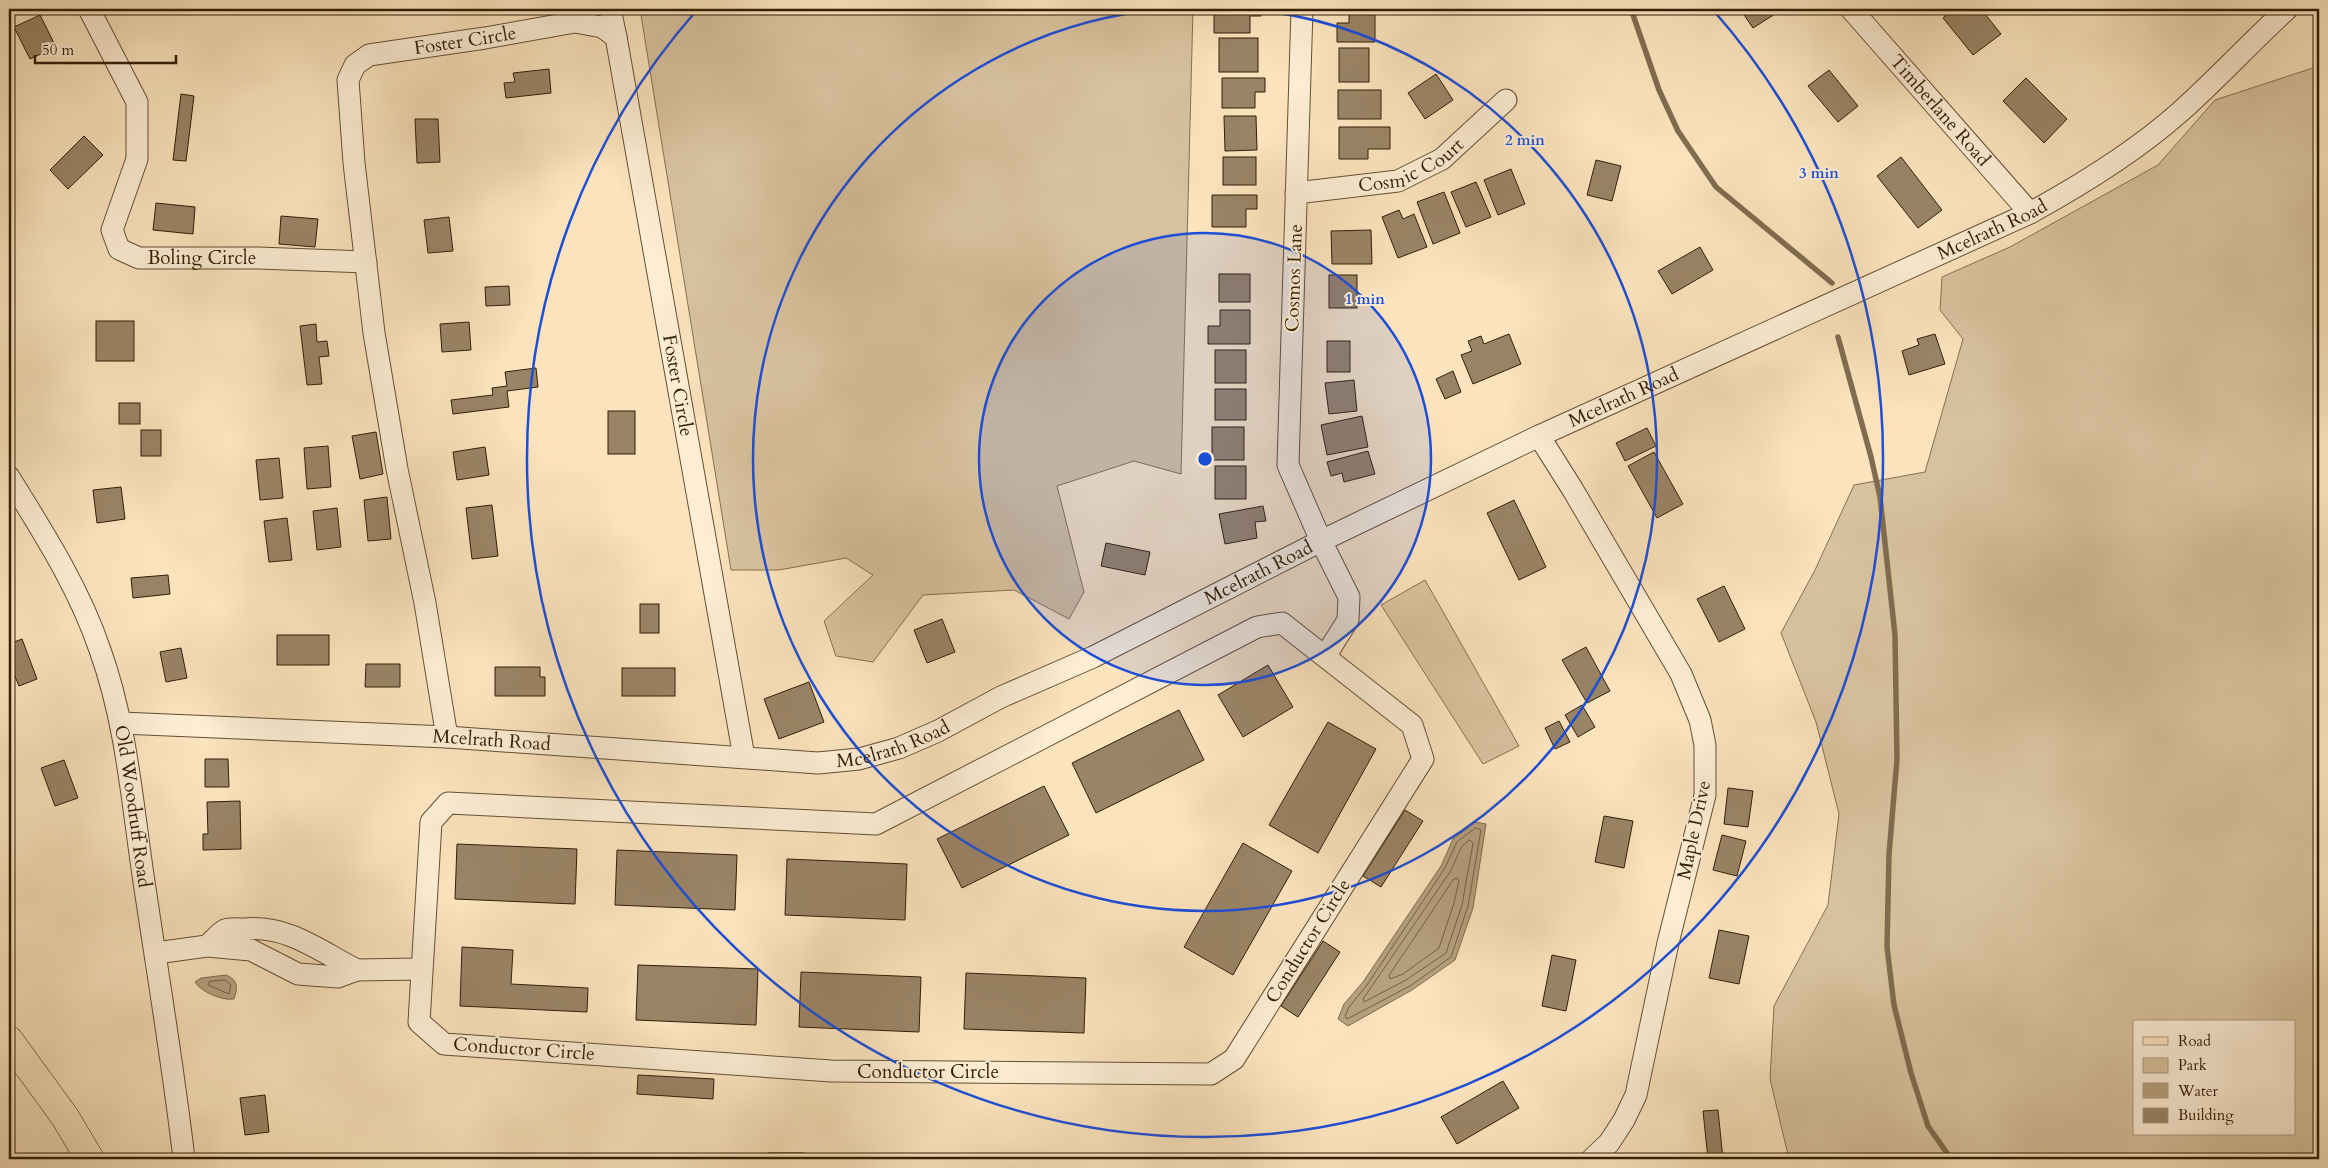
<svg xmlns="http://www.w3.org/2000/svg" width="2328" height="1168" font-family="Cardo,serif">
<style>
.green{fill:#d8c29e;stroke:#857052;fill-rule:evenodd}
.water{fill:#b6a07f;stroke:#816c4f}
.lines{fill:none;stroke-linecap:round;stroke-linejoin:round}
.shore{stroke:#745f43;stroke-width:1}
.stream{stroke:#816c4f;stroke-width:5.5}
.building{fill:#9a8466;stroke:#321e07}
.minor-casing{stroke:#644f34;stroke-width:23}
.major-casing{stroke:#321e07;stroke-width:29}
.minor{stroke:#fcedd4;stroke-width:21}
.major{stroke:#fae3bd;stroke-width:28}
.ring{fill:none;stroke:#1d4ed8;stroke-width:2.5}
.labels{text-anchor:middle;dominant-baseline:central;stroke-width:4;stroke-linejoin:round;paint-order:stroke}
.street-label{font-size:19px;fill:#321e07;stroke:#fcedd4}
.centre{fill:#1d4ed8;stroke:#fcedd4;stroke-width:2.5}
.ring-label{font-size:15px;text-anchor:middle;font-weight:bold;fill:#1d4ed8;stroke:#fcedd4;stroke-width:4;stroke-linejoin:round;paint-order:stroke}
</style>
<rect width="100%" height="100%" fill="#fae3bd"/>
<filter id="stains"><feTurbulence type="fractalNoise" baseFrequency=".004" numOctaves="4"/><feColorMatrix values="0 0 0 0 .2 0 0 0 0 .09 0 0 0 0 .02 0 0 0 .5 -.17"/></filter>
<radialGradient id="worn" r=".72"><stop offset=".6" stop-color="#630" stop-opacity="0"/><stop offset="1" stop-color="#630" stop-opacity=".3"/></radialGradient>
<g class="green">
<path d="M640 9H1193L1181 474 1134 461 1057 486 1084 592 1069 619 1014 590 923 595 873 662 836 656 824 621 873 575 846 558 779 570H731Z"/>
<path d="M2319 66V1159H1789L1770 1079 1774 1006 1828 905 1839 814 1816 722 1781 633 1815 570 1854 485 1925 472 1963 339 1940 310 1942 277 2010 247 2158 165 2215 100ZM2134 1022H2294V1134H2134Z"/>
<path d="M1425 580 1519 746 1483 764 1381 605Z"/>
</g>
<g class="water">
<path d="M1475 822 1486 824 1473 908 1455 960 1412 990 1348 1026 1338 1019 1344 1004 1363 982 1441 866 1453 839Z"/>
<path d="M226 975C238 980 238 987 234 999 223 1001 201 992 195 982L201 978Z"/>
</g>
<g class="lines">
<g class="shore">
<path d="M1476 828 1481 830 1468 906 1451 957 1410 986 1347 1019 1345 1016 1349 1007 1367 985 1445 868 1457 842Z"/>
<path d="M1470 840 1473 843 1462 905 1446 953 1406 980 1364 1002 1363 999 1450 872 1462 846Z"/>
<path d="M1454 879 1457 878 1459 881 1454 903 1439 948 1403 974 1390 979 1389 976Z"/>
<path d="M225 980 231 985 229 994 208 985 209 982Z"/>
</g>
<g class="stream">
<path d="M1631 9 1659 90 1678 131 1716 187 1832 283"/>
<path d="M1838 337 1871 457 1880 497 1895 635 1897 759 1889 854 1887 947 1894 1005 1911 1073 1928 1126 1951 1159"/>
</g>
</g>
<g class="building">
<path d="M1214 9H1261V16H1250V33H1214Z"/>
<path d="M1740 9H1771L1775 14 1753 28Z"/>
<path d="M1946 9H1981L2001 34 1973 55 1943 18 1949 13Z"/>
<path d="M1349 12H1375V42H1337V23H1349Z"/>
<path d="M40 15 56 47 30 59 14 27Z"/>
<rect x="1219" y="38" width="39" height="34"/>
<rect x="1339" y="48" width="30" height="34"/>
<path d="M549 69 551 93 506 98 504 83 515 82 513 73Z"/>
<path d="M1829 70 1858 106 1838 122 1808 86Z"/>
<path d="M1436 74 1453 100 1425 119 1408 93Z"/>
<path d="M1222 78H1265V92H1255V108H1222Z"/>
<path d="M2026 78 2067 119 2044 143 2003 101Z"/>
<rect x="1338" y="90" width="43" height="29"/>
<path d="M181 94 194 96 186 161 173 160Z"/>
<path d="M1224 116H1256L1257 150 1225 151Z"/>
<path d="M415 119H438L440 162 417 163Z"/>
<path d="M1339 127H1390V149H1368V159H1339Z"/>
<path d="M84 136 103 155 68 189 50 170Z"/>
<rect x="1223" y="157" width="33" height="28"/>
<path d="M1901 157 1942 210 1918 228 1877 176Z"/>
<path d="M1596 160 1621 166 1612 201 1587 195Z"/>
<path d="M1511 169 1525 204 1498 215 1484 180Z"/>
<path d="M1476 182 1491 217 1466 227 1451 192Z"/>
<path d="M1444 192 1460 233 1433 244 1417 202Z"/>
<path d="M1212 195H1257V209H1246V227H1212Z"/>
<path d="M156 203 195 207 193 234 153 230Z"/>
<path d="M1399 210 1403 219 1414 214 1427 247 1398 258 1382 217Z"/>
<path d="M281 216 318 219 315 247 279 244Z"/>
<path d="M449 217 453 251 428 253 424 220Z"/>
<path d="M1371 230 1372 264H1332L1331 231Z"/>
<path d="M1700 247 1713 270 1672 294 1658 271Z"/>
<rect x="1219" y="274" width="31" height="28"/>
<rect x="1329" y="275" width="28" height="33"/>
<path d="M509 286 510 305 486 306 485 287Z"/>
<path d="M1220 310H1250V344H1208V326H1220Z"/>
<rect x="96" y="321" width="38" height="40"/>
<path d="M469 322 471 350 442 352 440 324Z"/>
<path d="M316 324 317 342 327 341 329 356 319 357 322 384 307 385 300 326Z"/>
<path d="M1509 334 1521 364 1473 384 1461 355 1472 351 1468 341 1481 336 1484 344Z"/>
<path d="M1935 334 1945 364 1909 375 1902 351 1919 345 1917 339Z"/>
<rect x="1327" y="341" width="23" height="31"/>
<rect x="1215" y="350" width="31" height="33"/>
<path d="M536 368 538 387 507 391 509 407 453 414 451 400 493 395 492 388 507 386 505 372Z"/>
<path d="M1453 371 1461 392 1445 399 1436 379Z"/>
<path d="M1354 380 1357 411 1329 414 1325 383Z"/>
<rect x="1215" y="389" width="31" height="31"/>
<rect x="119" y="403" width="21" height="21"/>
<rect x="608" y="411" width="27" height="43"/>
<path d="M1362 416 1368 447 1327 455 1321 425Z"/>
<rect x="1212" y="427" width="32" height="33"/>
<path d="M1647 428 1656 446 1625 461 1616 443Z"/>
<rect x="141" y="430" width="20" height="26"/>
<path d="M376 432 383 474 360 479 352 436Z"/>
<path d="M328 446 331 487 307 489 304 448Z"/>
<path d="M485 447 489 475 457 480 453 452Z"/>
<path d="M1368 451 1375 474 1344 482 1342 473 1331 476 1327 462Z"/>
<path d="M1654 452 1683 504 1657 518 1628 466Z"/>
<path d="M279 458 283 498 260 500 256 460Z"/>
<rect x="1215" y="466" width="31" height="33"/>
<path d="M121 487 125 519 97 523 93 490Z"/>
<path d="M387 497 391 539 368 541 364 500Z"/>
<path d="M1514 500 1546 567 1519 580 1487 513Z"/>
<path d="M492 505 498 556 472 559 466 508Z"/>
<path d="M1263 506 1266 521 1255 522 1257 538 1225 544 1219 514Z"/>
<path d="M337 508 341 547 317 550 313 511Z"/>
<path d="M287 518 292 560 269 562 264 521Z"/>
<path d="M1106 543 1150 552 1145 575 1101 566Z"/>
<path d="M168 575 170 594 133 598 131 578Z"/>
<path d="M1724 586 1745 629 1719 642 1697 599Z"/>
<rect x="640" y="604" width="19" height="29"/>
<path d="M942 619 955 652 927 663 914 630Z"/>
<rect x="277" y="635" width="52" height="30"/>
<path d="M22 639 37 679 19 686 9 662V644Z"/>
<path d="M1586 647 1610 691 1587 703 1562 660Z"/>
<path d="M181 648 187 678 166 682 160 652Z"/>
<path d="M366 664H400V687H365Z"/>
<path d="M1268 665 1293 707 1243 737 1218 695Z"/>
<path d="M495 667H540V677H545V696H495Z"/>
<rect x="622" y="668" width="53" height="28"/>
<path d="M809 682 824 722 779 739 764 699Z"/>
<path d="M1582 705 1595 727 1578 737 1565 715Z"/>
<path d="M1179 710 1204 760 1096 813 1072 763Z"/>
<path d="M1559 721 1570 742 1555 749 1545 728Z"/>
<path d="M1328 722 1376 749 1318 853 1269 825Z"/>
<path d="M205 759H228L229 787H205Z"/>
<path d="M64 760 78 798 55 806 41 768Z"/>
<path d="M1044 786 1069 835 962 888 937 839Z"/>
<path d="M1728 788 1753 791 1748 827 1724 824Z"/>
<path d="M240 801 241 849 203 850V834H208L207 802Z"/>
<path d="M1405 810 1423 821 1381 887 1363 876Z"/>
<path d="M1604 816 1633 821 1624 868 1595 862Z"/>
<path d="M1722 835 1746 841 1737 876 1713 870Z"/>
<path d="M1243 843 1292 871 1233 975 1184 947Z"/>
<path d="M457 844 577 849 575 904 455 899Z"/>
<path d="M617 850 737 855 735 910 615 905Z"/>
<path d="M787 859 907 864 905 920 785 915Z"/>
<path d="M1719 930 1749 936 1739 984 1709 978Z"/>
<path d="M1323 941 1340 952 1298 1017 1281 1006Z"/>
<path d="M462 947 513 950 511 984 588 988 587 1012 460 1006Z"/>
<path d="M1552 955 1576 960 1566 1011 1542 1006Z"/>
<path d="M638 965 758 969 756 1025 636 1020Z"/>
<path d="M801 972 921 977 919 1032 799 1027Z"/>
<path d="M966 973 1086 978 1084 1033 964 1029Z"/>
<path d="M638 1075 714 1079 713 1099 637 1094Z"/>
<path d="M1503 1081 1519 1108 1457 1144 1441 1117Z"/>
<path d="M265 1095 269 1132 245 1135 240 1098Z"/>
<path d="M1718 1110 1723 1159H1708L1703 1111Z"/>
<rect x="768" y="1153" width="36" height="6"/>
</g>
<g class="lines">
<g class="minor-casing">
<g id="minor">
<path id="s1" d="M89 9 137 102V159L112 230 119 249 139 258H258L366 262"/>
<path d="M610 9 616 37"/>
<path d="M1302 9 1288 465 1321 541 1349 597 1348 620 1326 655"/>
<path id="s2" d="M1851 9 2030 213"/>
<path id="s3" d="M1296 193 1398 181 1442 159 1506 100"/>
<path d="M1539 436 1573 490 1681 674 1700 720 1705 745V795L1668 943 1636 1095 1624 1120 1609 1143 1592 1159"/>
<path id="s4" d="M9 477C43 532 79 588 100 650 126 722 132 800 143 875 157 970 173 1064 184 1159"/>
<path d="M1282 623 1412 725 1423 759 1234 1059 1211 1074 831 1071 444 1044 419 1022 431 822 448 803 876 824 1257 627Z"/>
<path id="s5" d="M121 723 447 737 818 763 859 759 899 748 938 731 1001 697 1093 657 1321 541 1539 436 2030 213C2083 184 2135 152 2180 112 2217 79 2251 42 2287 9"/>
<path id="s6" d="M447 737 425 603 397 469 374 333 354 163 348 80 355 65 369 55 485 38 575 22 602 27 616 37 744 757"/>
<path d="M156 953 207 946 251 950 298 974 338 977 357 970C319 951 289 925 244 929 238 929 230 928 225 930 219 933 213 941 207 946"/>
<path d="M357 970 420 969"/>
</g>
</g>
<g class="major-casing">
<path id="major" d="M9 1040 65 1117 90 1159"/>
</g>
<use href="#minor" class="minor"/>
<use href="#major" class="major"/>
</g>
<circle cx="1205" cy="459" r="226" fill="#1d4ed8" fill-opacity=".12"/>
<g class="ring">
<circle cx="1205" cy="459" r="226"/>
<path d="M1248 9A452 452 0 1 1 1162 9"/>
<path d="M1713 10A678 678 0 1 1 697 10"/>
</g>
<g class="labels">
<g class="street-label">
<text stroke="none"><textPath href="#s6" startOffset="796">Foster Circle</textPath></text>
<text stroke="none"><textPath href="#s2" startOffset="135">Timberlane Road</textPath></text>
<text stroke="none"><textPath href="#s3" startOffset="120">Cosmic Court</textPath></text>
<text stroke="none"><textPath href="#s5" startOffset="1991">Mcelrath Road</textPath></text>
<text stroke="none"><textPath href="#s1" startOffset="342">Boling Circle</textPath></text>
<text transform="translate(1294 278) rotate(-88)">Cosmos Lane</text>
<text stroke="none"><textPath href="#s6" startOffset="1306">Foster Circle</textPath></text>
<text stroke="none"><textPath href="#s5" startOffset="1586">Mcelrath Road</textPath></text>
<text stroke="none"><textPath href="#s5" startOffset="1181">Mcelrath Road</textPath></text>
<text stroke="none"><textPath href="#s5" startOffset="371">Mcelrath Road</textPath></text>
<text stroke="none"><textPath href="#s5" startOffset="776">Mcelrath Road</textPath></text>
<text stroke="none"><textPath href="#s4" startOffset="356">Old Woodruff Road</textPath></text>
<text transform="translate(1694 830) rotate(-78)">Maple Drive</text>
<text transform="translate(1308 941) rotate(-58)">Conductor Circle</text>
<text transform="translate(524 1049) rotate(4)">Conductor Circle</text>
<text x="928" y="1072">Conductor Circle</text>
</g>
</g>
<circle cx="1205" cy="459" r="8" class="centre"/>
<g class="ring-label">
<text x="1525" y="145">2 min</text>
<text x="1819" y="178">3 min</text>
<text x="1365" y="304">1 min</text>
</g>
<rect width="2328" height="1168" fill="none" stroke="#fae3bd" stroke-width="30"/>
<rect x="10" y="10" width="2308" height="1148" fill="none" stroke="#321e07" stroke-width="2.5"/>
<rect x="15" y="15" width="2298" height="1138" fill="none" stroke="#321e07"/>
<rect x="2133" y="1020" width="162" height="115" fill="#fcedd4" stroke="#ab9a82"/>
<rect x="2143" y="1037" width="25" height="8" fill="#fae3bd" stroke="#ab9a82"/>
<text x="2178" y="1046" font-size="15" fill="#321e07">Road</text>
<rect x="2143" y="1058" width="25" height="15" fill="#d8c29e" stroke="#ab9a82"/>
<text x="2178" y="1070" font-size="15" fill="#321e07">Park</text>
<rect x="2143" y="1083" width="25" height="15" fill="#b6a07f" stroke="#ab9a82"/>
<text x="2178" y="1096" font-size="15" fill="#321e07">Water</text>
<rect x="2143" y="1108" width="25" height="15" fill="#9a8466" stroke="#ab9a82"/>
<text x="2178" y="1120" font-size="15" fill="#321e07">Building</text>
<path d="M35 55v8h141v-8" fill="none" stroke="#321e07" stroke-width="2.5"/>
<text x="42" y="55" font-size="15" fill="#321e07" stroke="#fcedd4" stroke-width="4" paint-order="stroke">50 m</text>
<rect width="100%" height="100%" filter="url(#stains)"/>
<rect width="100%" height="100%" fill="url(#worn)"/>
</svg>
